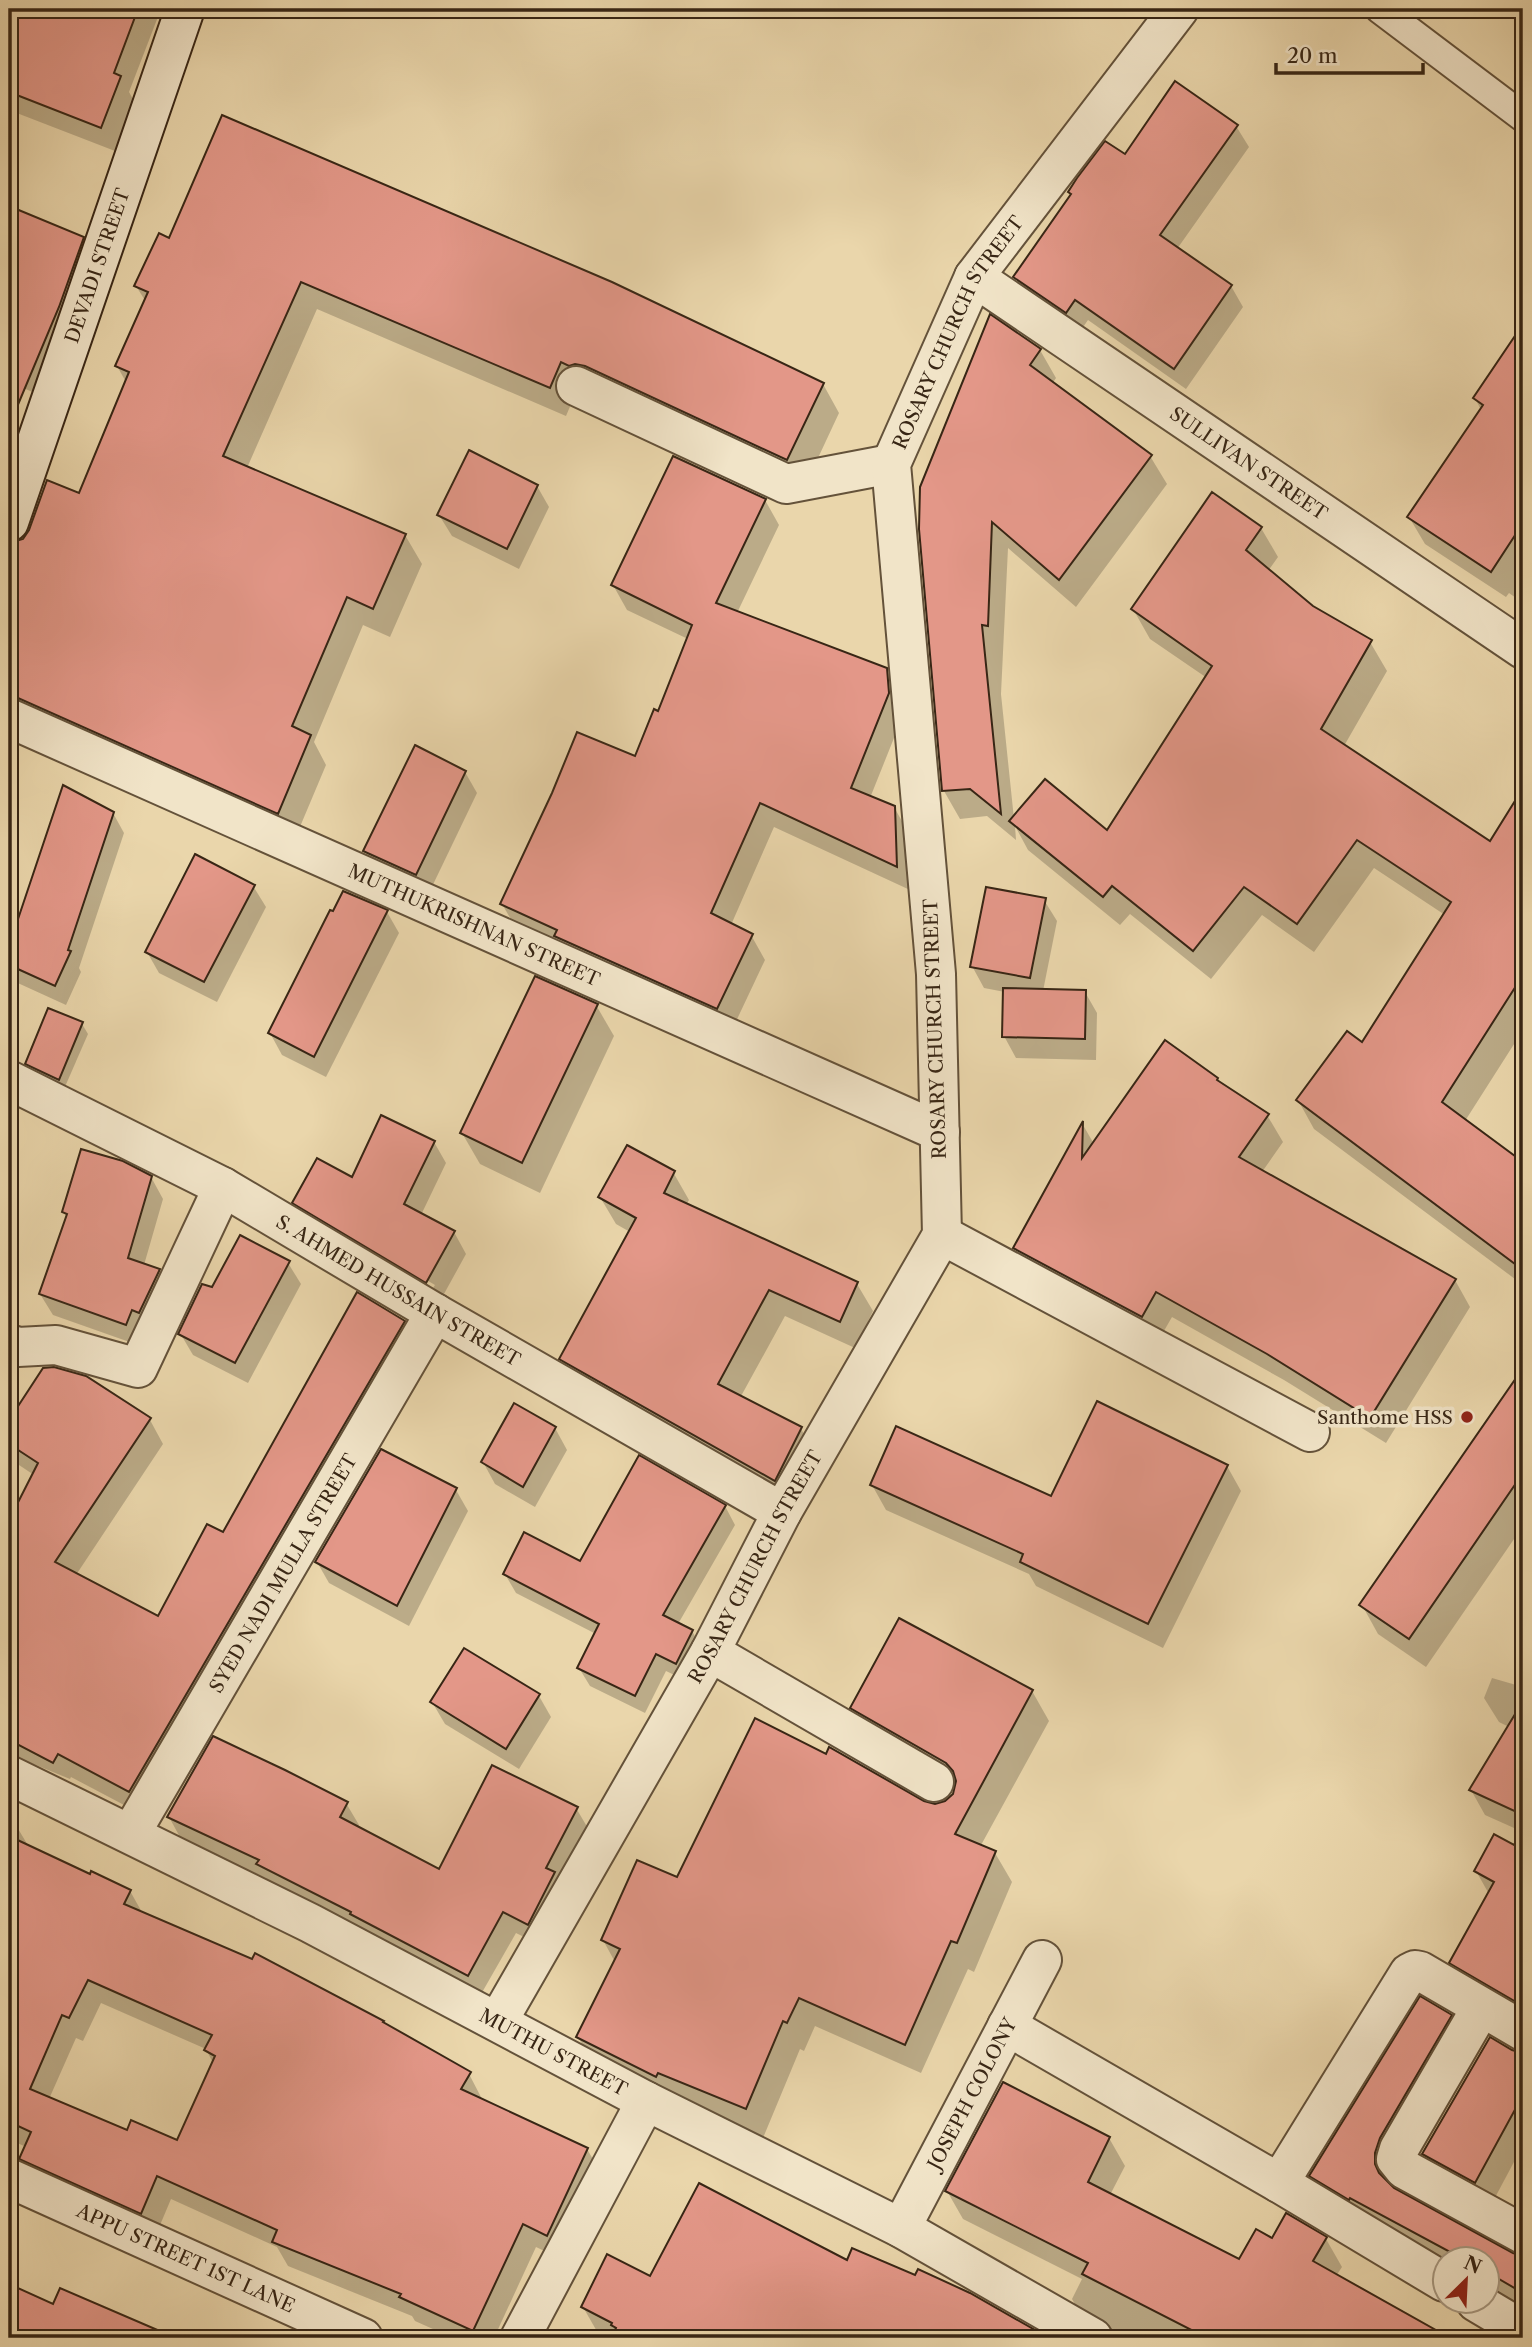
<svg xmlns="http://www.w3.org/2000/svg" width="1532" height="2347" font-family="'Libre Caslon Text',serif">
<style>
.shadow{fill:#0003;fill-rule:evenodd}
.building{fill:#e39788;stroke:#382615;stroke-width:2;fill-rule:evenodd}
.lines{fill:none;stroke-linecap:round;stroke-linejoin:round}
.lane-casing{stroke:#64523a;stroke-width:32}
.street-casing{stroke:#64523a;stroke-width:42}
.secondary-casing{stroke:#382615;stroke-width:42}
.lane{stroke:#f1e4c8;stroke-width:28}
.street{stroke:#f1e4c8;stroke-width:38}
.secondary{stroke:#f1e4c8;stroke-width:38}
.poi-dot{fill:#8f2418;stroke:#f1e4c8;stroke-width:2.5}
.labels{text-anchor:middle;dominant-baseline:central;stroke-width:7;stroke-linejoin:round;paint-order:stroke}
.street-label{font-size:19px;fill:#382615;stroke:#f1e4c8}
.poi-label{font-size:19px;fill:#382615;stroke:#f1e4c8;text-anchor:end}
</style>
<rect width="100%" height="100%" fill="#ead6ab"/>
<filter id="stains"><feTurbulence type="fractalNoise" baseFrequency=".00286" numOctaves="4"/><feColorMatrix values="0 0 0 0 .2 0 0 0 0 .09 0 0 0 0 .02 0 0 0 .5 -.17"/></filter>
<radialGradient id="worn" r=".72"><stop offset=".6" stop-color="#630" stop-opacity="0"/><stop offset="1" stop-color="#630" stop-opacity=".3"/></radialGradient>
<g class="shadow">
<path d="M21 9H161L129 92 134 101 115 151 9 110V41Z"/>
<path d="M1236 126 1249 147 1177 249 1231 286 1243 307 1186 389 1088 320 1079 333 1028 298 1015 277 1072 196 1070 192Z"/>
<path d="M9 208 82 238 99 267 49 399 9 382Z"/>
<path d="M170 240 823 384 839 413 804 488 577 390 566 416 317 309 247 468 405 535 422 564 390 637 363 625 314 742 326 765 294 841 9 717V635L18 614 9 610V545H14L24 540 79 495 126 382 117 366 146 302 136 286Z"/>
<path d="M1523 327V603L1509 593 1506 597 1425 544 1409 517 1481 410 1475 398Z"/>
<path d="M1040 350 1056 378 1052 384 1150 456 1167 484 1076 607 1008 548 1001 694 1014 819 1107 832 1207 678 1150 639 1133 609 1261 528 1278 557 1268 571 1312 607 1370 642 1387 671 1344 746 1490 843 1517 833 1523 823V1030L1465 1121 1523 1164V1285L1314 1129 1298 1100 1362 1044 1445 915 1374 868 1314 952 1262 915 1211 979 1130 914 1120 925 1028 850 1015 826 1016 840 987 816 960 819 944 791 922 487Z"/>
<path d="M537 486 549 507 519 569 452 536 439 515Z"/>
<path d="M765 500 779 525 737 613 886 669 900 694 902 718 870 798 894 807 908 832 910 890 774 827 731 925 751 935 765 960 731 1032 516 928 502 904 636 758 659 713 688 639 627 610 613 585Z"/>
<path d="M465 772 477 793 428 895 377 872 365 851Z"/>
<path d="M113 813 124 833 79 968 81 972 66 1005 9 979V918L19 922Z"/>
<path d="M253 886 266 907 217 1002 159 973 147 952Z"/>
<path d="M1044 900 1057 921 1043 991 1085 992 1097 1013 1096 1060 1016 1058 1004 1036 1005 992 984 988 972 966Z"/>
<path d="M387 912 399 933 326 1077 282 1055 270 1033 334 914Z"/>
<path d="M596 1005 614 1036 540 1193 480 1164 462 1133Z"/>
<path d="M82 1024 88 1034 64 1089 33 1074 27 1064Z"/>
<path d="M1217 1079 1219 1083 1267 1115 1283 1142 1262 1172 1455 1280 1470 1307 1386 1443 1284 1380 1172 1317 1157 1343 1031 1275 1015 1248 1083 1125 1094 1144Z"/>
<path d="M434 1142 446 1163 421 1215 454 1232 466 1254 439 1303 307 1224 294 1203 352 1180ZM310 1211 435 1285 433 1288 310 1215Z"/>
<path d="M673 1172 689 1200 686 1205 857 1284 873 1311 855 1348 785 1316 740 1398 801 1429 817 1456 790 1507 577 1386 561 1359 630 1232 616 1224 600 1197Z"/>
<path d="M151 1177 163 1199 144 1265 159 1270 171 1292 138 1345 53 1315 40 1294 68 1218 64 1212Z"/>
<path d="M288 1263 301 1284 248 1383 193 1355 180 1333Z"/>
<path d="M404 1322 418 1346 143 1815 71 1777 70 1779 9 1754V1524L34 1475 13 1461 9 1453V1423L44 1369 150 1420 163 1444 76 1575 159 1618 223 1535Z"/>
<path d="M1523 1371V1526L1426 1667 1378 1634 1362 1605Z"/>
<path d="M555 1428 567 1450 535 1507 495 1484 483 1462Z"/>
<path d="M1227 1466 1241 1491 1163 1648 1036 1586 1029 1574 886 1510 872 1485 1052 1498Z"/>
<path d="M456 1490 468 1511 409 1626 329 1583 317 1562Z"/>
<path d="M725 1506 735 1525 678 1624 692 1631 702 1649 687 1681 666 1671 645 1713 590 1686 579 1668 596 1634 516 1593 505 1574 580 1563Z"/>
<path d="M1492 1678 1523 1687V1832L1485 1815 1471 1790 1509 1727 1499 1722 1484 1698Z"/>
<path d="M1032 1691 1049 1721 980 1847 995 1853 1012 1882 974 1972 968 1969 921 2073 815 2026 804 2051 800 2049 763 2138 595 2066 578 2037 615 1962 603 1940 677 1880 923 1803 935 1806 946 1802 954 1794 956 1788 869 1738 852 1708Z"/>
<path d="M539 1696 551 1717 519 1769 445 1724 432 1702Z"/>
<path d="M346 1803 359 1825 357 1828 440 1871 576 1808 589 1830 540 1945 516 1933 480 1996 271 1886 266 1878 181 1839 169 1817Z"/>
<path d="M9 1824 17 1827 29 1847 130 1891 143 1914 383 2022 385 2025 469 2074 482 2099 587 2149 601 2173 561 2259 536 2247 494 2338H453L415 2321 412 2316 288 2266 277 2247 171 2199 155 2237 35 2183 21 2159 26 2147 9 2139ZM101 2003 206 2049 213 2063 178 2142 128 2133 49 2099 76 2038 83 2041Z"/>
<path d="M1495 1836 1523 1852V2021L1465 1987 1451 1963 1489 1894 1476 1871Z"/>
<path d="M1450 2016 1466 2043 1389 2180V2186L1512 2255 1523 2257V2310L1486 2290V2260H1444V2267L1327 2202 1311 2176Z"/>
<path d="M1511 2052 1523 2055V2145L1490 2207 1438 2178 1424 2154Z"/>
<path d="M1109 2138 1125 2166 1110 2195 1240 2261 1272 2240 1287 2215 1326 2239 1342 2267 1336 2276 1446 2338H1107L1088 2327 1072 2299 1082 2279 963 2219 947 2191Z"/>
<path d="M848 2262 916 2278 969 2294 1046 2338H606L599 2335 583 2307 651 2278Z"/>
<path d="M9 2286 54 2306 127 2329 148 2338H9Z"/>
</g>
<g class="building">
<path d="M19 9H138L114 73 121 76 101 128 9 92V36Z"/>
<path d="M1175 81 1238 125 1160 235 1232 285 1174 369 1075 300 1066 313 1013 277 1071 194 1068 192 1077 178 1105 141 1125 154Z"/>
<path d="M222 115 612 282 824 383 787 460 585 366 575 364 569 366 561 362 550 388 301 282 223 456 406 534 373 609 347 597 292 726 311 735 278 814 18 698 9 696V543L23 539 29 530 47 480 79 493 129 372 115 366 148 292 134 286 159 233 169 238Z"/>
<path d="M9 206 84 237 59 307 9 426Z"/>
<path d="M990 314 1041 349 1030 365 1152 455 1059 580 992 522 988 626 982 625 1001 814 970 789 942 791 919 529 920 487Z"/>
<path d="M1523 324V523L1491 572 1407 517 1483 405 1473 398Z"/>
<path d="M469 450 538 485 507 549 437 515Z"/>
<path d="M673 456 766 499 716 603 887 668 889 693 851 788 895 806 897 867 760 803 711 913 753 934 717 1009 554 936 557 930 500 904 552 793 577 732 635 756 654 709 658 711 692 625 611 585Z"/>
<path d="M1212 492 1262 527 1246 550 1313 606 1372 640 1321 729 1490 841 1523 788V975L1442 1102 1523 1162V1270L1296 1100 1347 1031 1362 1042 1451 902 1357 840 1297 924 1244 887 1193 951 1112 886 1103 897 1009 821 1045 779 1107 830 1212 666 1131 609Z"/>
<path d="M415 745 466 771 416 875 363 851Z"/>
<path d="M63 785 114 812 68 950 71 951 55 986 9 965V922L16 925Z"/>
<path d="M195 854 255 885 204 982 145 952Z"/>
<path d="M986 887 1046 898 1030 978 970 967Z"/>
<path d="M343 891 388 910 314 1057 268 1033 330 910 333 911Z"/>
<path d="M535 976 598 1004 522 1163 460 1133Z"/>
<path d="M1003 988 1086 990 1085 1039 1002 1037Z"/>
<path d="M48 1008 83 1022 59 1080 25 1064Z"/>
<path d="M1165 1040 1218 1078 1217 1080 1269 1114 1239 1157 1456 1279 1370 1418 1267 1354 1156 1292 1142 1317 1013 1248 1083 1121 1082 1158Z"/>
<path d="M381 1115 435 1141 404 1204 455 1231 426 1283 292 1203 317 1158 352 1177Z"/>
<path d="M627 1145 675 1171 664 1193 858 1282 840 1322 769 1290 718 1384 802 1427 775 1481 559 1359 636 1218 598 1197Z"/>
<path d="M81 1149 123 1161 152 1176 128 1258 160 1269 139 1313 132 1310 126 1325 39 1294 67 1214 62 1212Z"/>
<path d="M240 1235 290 1261 235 1363 178 1334 202 1284 212 1287Z"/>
<path d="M357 1292 405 1321 129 1792 58 1754 53 1763 9 1740V1520L38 1463 9 1444V1420L43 1368 54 1367 86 1376 151 1418 55 1562 158 1616 207 1524 223 1532Z"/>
<path d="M1523 1368V1473L1409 1639 1359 1605Z"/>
<path d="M1097 1401 1228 1465 1148 1624 1020 1562 1023 1554 870 1485 896 1426 1051 1496Z"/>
<path d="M514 1403 556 1427 523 1487 481 1462Z"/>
<path d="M381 1449 457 1488 397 1606 315 1562Z"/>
<path d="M639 1455 726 1505 663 1615 693 1630 676 1664 656 1654 635 1696 577 1668 599 1624 503 1574 524 1532 580 1561Z"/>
<path d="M899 1618 1033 1690 955 1834 996 1851 957 1943 951 1941 905 2045 799 1998 787 2023 783 2021 746 2109 658 2073 656 2077 576 2037 620 1949 601 1940 637 1860 677 1877 755 1718 826 1754 829 1747 924 1801 935 1804 945 1801 953 1794 956 1781 953 1771 946 1763 850 1708Z"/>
<path d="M464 1648 540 1694 506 1749 430 1702Z"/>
<path d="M1523 1701V1815L1469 1790Z"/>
<path d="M213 1736 285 1770 348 1802 340 1817 439 1869 492 1765 578 1807 546 1868 555 1872 528 1925 503 1912 468 1976 350 1914 351 1912 256 1864 259 1860 167 1817Z"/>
<path d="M1523 1829V2006L1449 1963 1494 1882 1474 1871 1494 1834 1514 1845Z"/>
<path d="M9 1836 90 1874 91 1871 131 1890 124 1904 252 1959 255 1953 384 2021 383 2022 471 2072 461 2089 588 2148 547 2236 523 2224 473 2331 399 2297 401 2294 272 2242 277 2230 157 2176 141 2214 19 2159 31 2132 14 2124 9 2136ZM88 1980 212 2035 204 2050 215 2056 177 2140 131 2120 127 2130 30 2089 62 2015 69 2018Z"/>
<path d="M1420 1996 1452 2015 1380 2138 1375 2153V2164L1379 2173 1394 2188 1513 2253 1523 2256V2293L1487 2272V2259H1463L1350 2198 1349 2200 1309 2176Z"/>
<path d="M1490 2037 1512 2050 1523 2053V2095L1475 2183 1422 2154Z"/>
<path d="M1003 2082 1110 2137 1088 2182 1239 2259 1256 2229 1272 2238 1286 2213 1327 2237 1313 2261 1450 2338H1207L1082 2274 1088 2263 945 2191Z"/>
<path d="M699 2183 847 2260 852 2248 915 2275 918 2269 970 2293 1049 2338H611L616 2328 611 2325 612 2323 581 2307 607 2254 650 2276Z"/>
<path d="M9 2284 53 2304 60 2288 176 2338H9Z"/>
</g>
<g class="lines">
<g class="lane-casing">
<path id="lane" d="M1380 9 1523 117"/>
</g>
<g class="street-casing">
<g id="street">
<path id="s1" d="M974 277 1523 649"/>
<path d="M576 386 786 484 891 464"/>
<path id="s2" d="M9 718 940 1132"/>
<path id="s3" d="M9 1080 223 1187 435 1313 782 1512"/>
<path d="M942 1235 1310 1432"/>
<path d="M9 1344 18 1347 56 1345 138 1368 223 1187"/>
<path d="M710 1652 934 1782"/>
<path id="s4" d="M9 1775 310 1923 646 2101 901 2228 1093 2338"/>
<path id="s5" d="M131 1833 435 1313"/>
<path d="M1481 2008 1399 2149 1396 2159 1404 2169 1523 2234"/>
<path id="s6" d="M498 2021 710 1652 782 1512 942 1235 936 974 891 464 974 277 1179 9"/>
<path d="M1007 2026 1279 2183 1444 2282"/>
<path id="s7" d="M9 2178 363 2338"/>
<path d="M1279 2183 1409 1973 1415 1970 1420 1971 1523 2031"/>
<path id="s8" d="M901 2228 1042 1960"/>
<path d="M1476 2302 1523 2330"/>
<path d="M520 2338 646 2101"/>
</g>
</g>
<g class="secondary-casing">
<g id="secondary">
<path id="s9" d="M9 522 185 9"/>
</g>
</g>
<use href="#lane" class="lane"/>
<use href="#street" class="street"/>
<use href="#secondary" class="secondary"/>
</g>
<circle class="poi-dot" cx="1467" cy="1417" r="7"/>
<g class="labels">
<g class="street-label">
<text stroke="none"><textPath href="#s9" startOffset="271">DEVADI STREET</textPath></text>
<text stroke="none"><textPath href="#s6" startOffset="1824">ROSARY CHURCH STREET</textPath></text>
<text stroke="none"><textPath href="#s1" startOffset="332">SULLIVAN STREET</textPath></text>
<text stroke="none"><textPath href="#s2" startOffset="509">MUTHUKRISHNAN STREET</textPath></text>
<text transform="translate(935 1029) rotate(-92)">ROSARY CHURCH STREET</text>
<text stroke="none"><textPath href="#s3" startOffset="443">S. AHMED HUSSAIN STREET</textPath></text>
<text stroke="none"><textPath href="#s6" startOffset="522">ROSARY CHURCH STREET</textPath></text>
<text stroke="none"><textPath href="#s5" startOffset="301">SYED NADI MULLA STREET</textPath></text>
<text stroke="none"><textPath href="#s4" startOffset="611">MUTHU STREET</textPath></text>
<text stroke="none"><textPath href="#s8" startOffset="152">JOSEPH COLONY</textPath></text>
<text stroke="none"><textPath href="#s7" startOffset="194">APPU STREET 1ST LANE</textPath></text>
</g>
<g class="poi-label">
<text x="1453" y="1417">Santhome HSS</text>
</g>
</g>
<rect width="1532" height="2347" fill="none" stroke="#ead6ab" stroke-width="35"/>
<rect x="10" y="10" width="1511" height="2326" fill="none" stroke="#382615" stroke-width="3.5"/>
<rect x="18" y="18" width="1497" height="2312" fill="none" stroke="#382615" stroke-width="2"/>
<g transform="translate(1466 2280) rotate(24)"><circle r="33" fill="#f1e4c8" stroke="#a79880" stroke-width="2"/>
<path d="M0-5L12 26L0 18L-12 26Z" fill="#8f2418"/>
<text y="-10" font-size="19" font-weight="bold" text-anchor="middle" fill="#382615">N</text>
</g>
<path d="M1276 63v10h147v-10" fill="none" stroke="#382615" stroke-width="3.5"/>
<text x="1287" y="63" font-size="21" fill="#382615" stroke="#f1e4c8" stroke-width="5" paint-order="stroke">20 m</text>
<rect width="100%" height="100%" filter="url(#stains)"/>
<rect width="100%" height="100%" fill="url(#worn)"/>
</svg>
